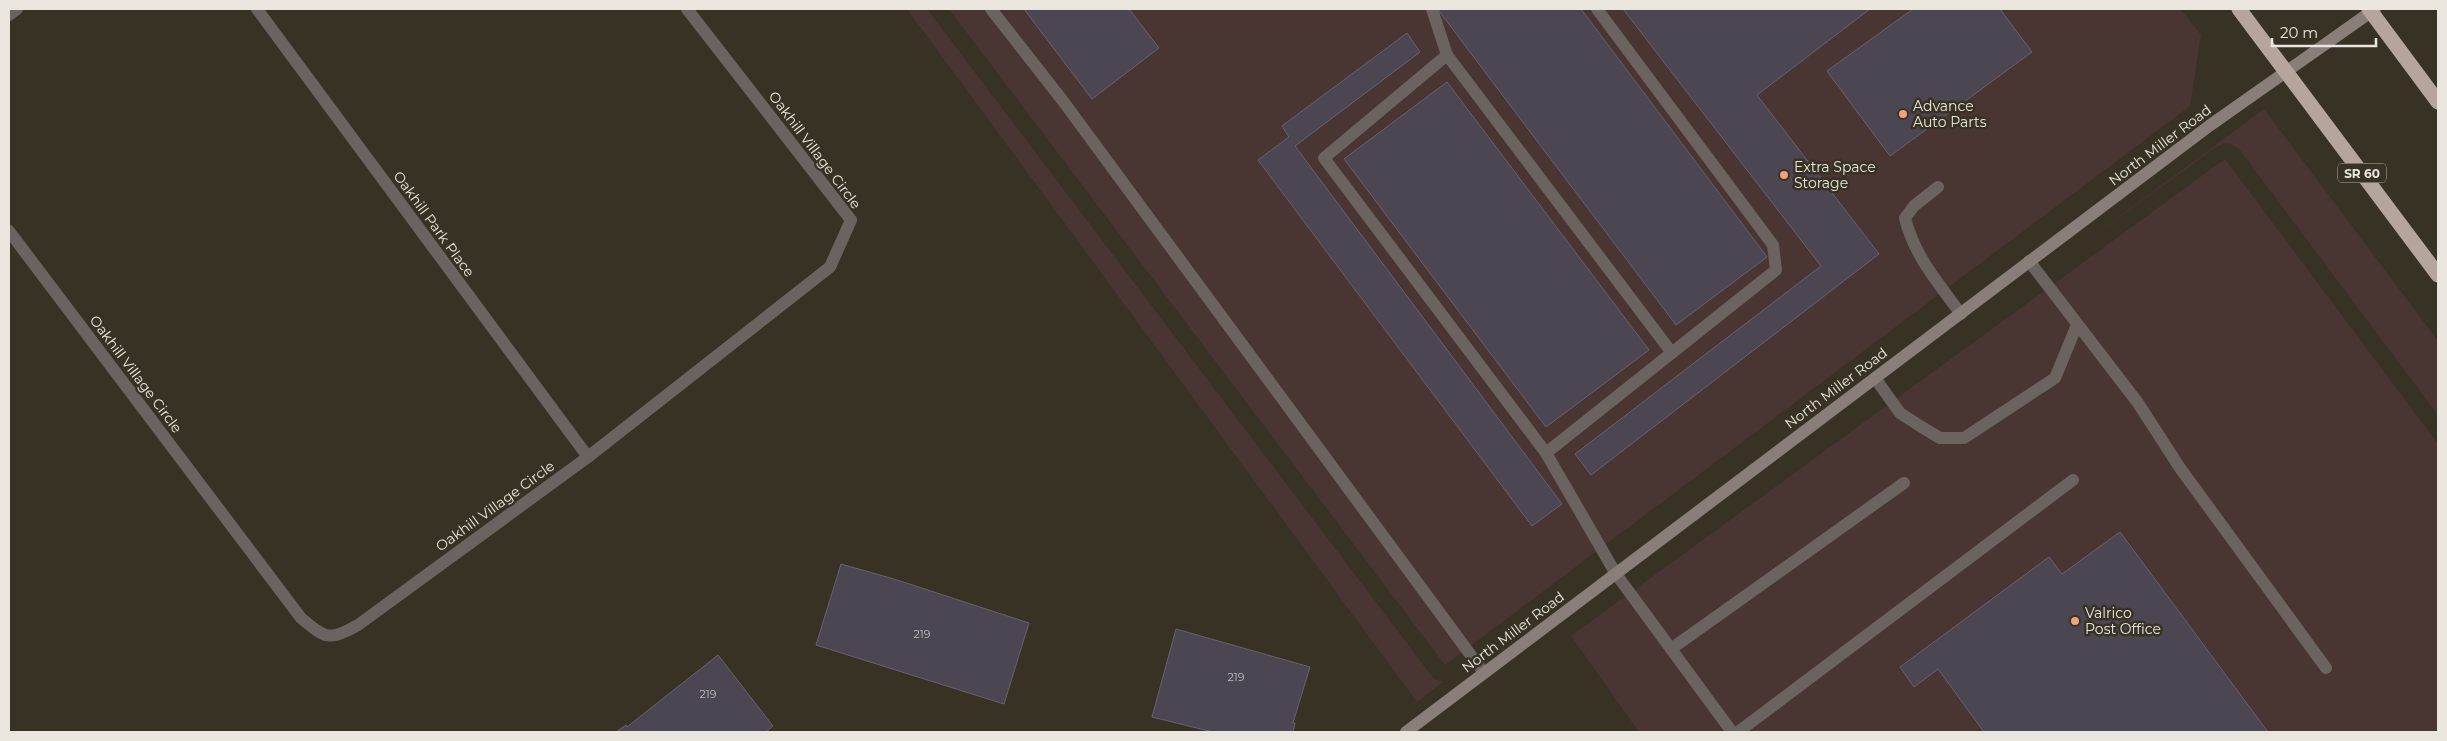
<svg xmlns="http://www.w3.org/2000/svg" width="2447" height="741" font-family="Montserrat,sans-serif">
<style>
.commercial{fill:#493532}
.building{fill:#4c4552;stroke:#68616f}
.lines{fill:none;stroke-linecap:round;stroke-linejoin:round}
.lane{stroke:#6a6360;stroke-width:12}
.street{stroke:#6a6360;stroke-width:12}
.secondary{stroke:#897e78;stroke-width:12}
.highway{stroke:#b6a59c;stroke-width:15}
.poi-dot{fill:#f0a279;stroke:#383225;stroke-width:2}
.labels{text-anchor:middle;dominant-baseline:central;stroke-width:5;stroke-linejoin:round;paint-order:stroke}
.number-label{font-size:11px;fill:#c2beba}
.shield{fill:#383225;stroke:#b5b0a6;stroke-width:1}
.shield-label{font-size:12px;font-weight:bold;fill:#eae6dd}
.poi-label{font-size:14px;fill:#eae6dd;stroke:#383225;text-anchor:start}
.street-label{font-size:14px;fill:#eae6dd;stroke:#383225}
</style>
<rect width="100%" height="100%" fill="#383225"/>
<g class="commercial">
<path d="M907 9H927L1431 675 1434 679 1444 681 1417 702Z"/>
<path d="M949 9H2181L2201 35 2190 106 1445 665Z"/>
<path d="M2264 109 2438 341V415L2239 149 2231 144 2226 143 2216 147 2077 248Z"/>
<path d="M2225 159 2438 444V732H1639L1571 636Z"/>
</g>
<g class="building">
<path d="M1024 9H1129L1159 48 1092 99Z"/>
<path d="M1441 9H1581L1767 257 1676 325 1439 11Z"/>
<path d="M1623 9H1870L1757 95 1879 254 1591 475 1575 454 1821 266Z"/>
<path d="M1913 9H2000L2032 52 1890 156 1827 71Z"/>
<path d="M1407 33 1420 52 1295 146 1562 504 1532 526 1258 160 1289 137 1282 126Z"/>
<path d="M1447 82 1649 350 1546 427 1344 159Z"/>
<path d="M2120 532 2268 732H1984L1938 669 1914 687 1900 667 2049 557 2062 574Z"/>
<path d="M841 564 894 579 1029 623 1004 704 816 645Z"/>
<path d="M1176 629 1310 667 1293 723H1295L1293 732H1213L1152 717Z"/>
<path d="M718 655 773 726 766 732H616L626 725 627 727Z"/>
</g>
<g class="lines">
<g class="lane">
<path d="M991 9 1063 101 1484 673"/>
<path d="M1432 9 1447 55 1324 158 1546 453 1616 574 1732 732"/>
<path d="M1447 55 1672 353"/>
<path d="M1938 187 1914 206 1905 218C1914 255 1938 283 1961 314"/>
<path d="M2029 261 2138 403 2180 468 2326 668"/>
<path d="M1875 378 1900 413 1920 426 1940 438H1964L2055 378 2077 325"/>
<path d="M1546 453 1776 270 1773 245 1597 9"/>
<path d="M1671 649 1904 483"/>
<path d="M1738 732 2073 480"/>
</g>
<g class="street">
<path d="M257 9 588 457"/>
<path d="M9 15 17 9"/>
<path d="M9 231 301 618C326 639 329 641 358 625L588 457 830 267 851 220 687 9"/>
</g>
<path class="secondary" d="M1406 732 2209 126 2375 9"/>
<g class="highway">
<path d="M2239 9 2438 275"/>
<path d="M2369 9 2438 102"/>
</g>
</g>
<g class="poi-dot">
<circle cx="1903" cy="114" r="5"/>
<circle cx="1784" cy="175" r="5"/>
<circle cx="2075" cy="621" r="5"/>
</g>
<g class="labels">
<g class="number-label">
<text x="922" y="634">219</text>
<text x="1236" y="677">219</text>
<text x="708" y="694">219</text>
</g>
<rect class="shield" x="2338" y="163.5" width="48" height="19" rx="4"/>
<g class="shield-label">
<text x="2362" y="173">SR 60</text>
</g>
<g class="poi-label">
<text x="1913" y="106">Advance<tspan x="1913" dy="16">Auto Parts</tspan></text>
<text x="1794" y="167">Extra Space<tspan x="1794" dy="16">Storage</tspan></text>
<text x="2085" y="613">Valrico<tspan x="2085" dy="16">Post Office</tspan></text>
</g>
<g class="street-label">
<text transform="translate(2160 145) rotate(-37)">North Miller Road</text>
<text transform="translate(815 150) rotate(53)">Oakhill Village Circle</text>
<text transform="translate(434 224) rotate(54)">Oakhill Park Place</text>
<text transform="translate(136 374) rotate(53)">Oakhill Village Circle</text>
<text transform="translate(1836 388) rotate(-37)">North Miller Road</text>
<text transform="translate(495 506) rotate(-36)">Oakhill Village Circle</text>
<text transform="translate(1513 632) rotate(-37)">North Miller Road</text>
</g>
</g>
<rect width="2447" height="741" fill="none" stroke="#eae6dd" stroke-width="20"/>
<path d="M2272 38v8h104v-8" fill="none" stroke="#eae6dd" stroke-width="2.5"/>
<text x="2280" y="38" font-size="15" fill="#eae6dd" stroke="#383225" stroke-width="4" paint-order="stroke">20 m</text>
</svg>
